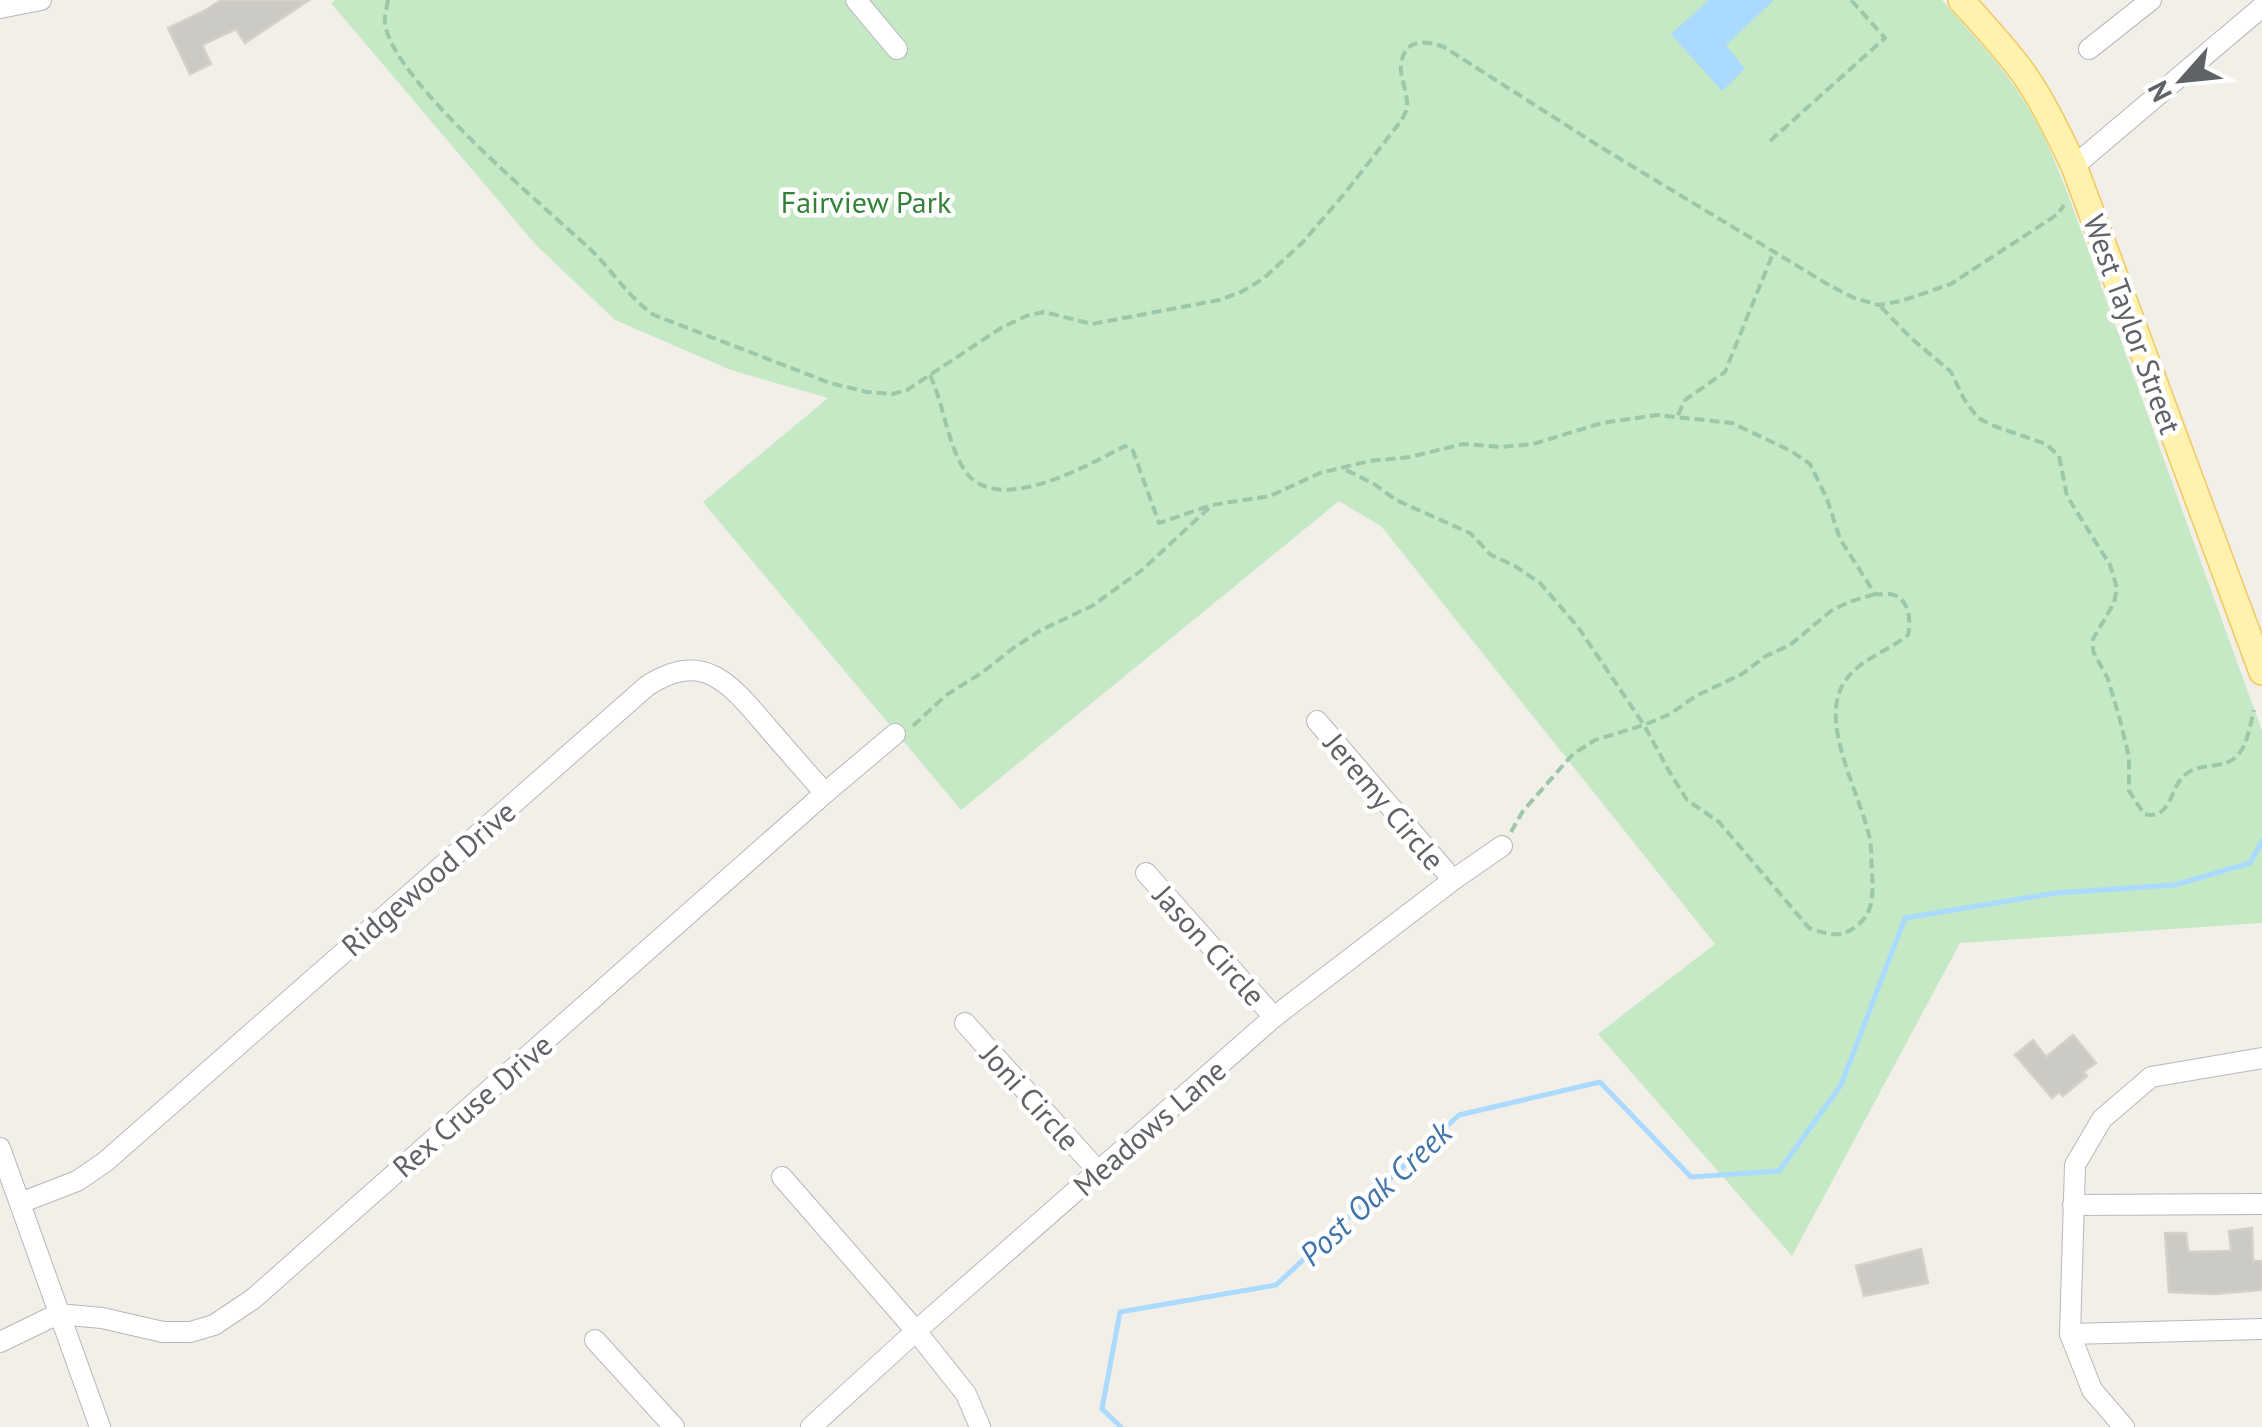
<svg xmlns="http://www.w3.org/2000/svg" width="2262" height="1427" font-family="'PT Sans',sans-serif">
<style>
.green{fill:#c5e8c5}
.water{fill:#aadaff}
.lines{fill:none;stroke-linecap:round;stroke-linejoin:round}
.stream{stroke:#aadaff;stroke-width:5}
.building{fill:#cccac5;stroke:#d6d1c6;stroke-width:2.5}
.minor-casing{stroke:#b5b8bc;stroke-width:22}
.major-casing{stroke:#f2c960;stroke-width:28}
.path{stroke:#9cc7a9;stroke-width:4;stroke-dasharray:10 5;stroke-linecap:butt}
.minor{stroke:#fff;stroke-width:20}
.major{stroke:#fff2af;stroke-width:25}
.labels{text-anchor:middle;dominant-baseline:central;stroke-width:9;stroke-linejoin:round;paint-order:stroke}
.park-label{font-size:30px;fill:#348238;stroke:#fff}
.street-label{font-size:30px;fill:#5f6368;stroke:#fff}
.water-label{font-size:32px;font-style:italic;fill:#4174aa;stroke:#fff}
</style>
<rect width="100%" height="100%" fill="#f1efe8"/>
<path class="green" d="M335 0H1942C1973 36 2007 70 2030 111 2045 136 2055 162 2066 189L2262 731V923L1960 943 1792 1256 1598 1034 1715 944 1381 526 1339 501 961 810 703 502 828 398 731 370 615 320 536 245 331 3Z"/>
<path class="water" d="M1709 0H1774L1726 45 1745 69 1722 91 1671 34Z"/>
<g class="lines">
<path class="stream" d="M1121 1427 1102 1409 1120 1312 1276 1285 1459 1115 1600 1082 1691 1177 1779 1171 1841 1085 1905 918 2056 893 2175 885 2250 863 2262 841"/>
</g>
<g class="building">
<path d="M221 0H309L245 43 236 29 202 45 211 64 190 74 168 28 206 10Z"/>
<path d="M2073 1035 2096 1063 2083 1072 2087 1076 2063 1096 2059 1092 2052 1098 2015 1055 2033 1040 2046 1057Z"/>
<path d="M2252 1228 2253 1261H2262V1290L2213 1294 2169 1292 2165 1233H2186L2188 1252 2231 1251 2229 1231Z"/>
<path d="M1921 1249 1928 1283 1864 1296 1856 1266Z"/>
</g>
<g class="lines">
<g class="minor-casing">
<g id="minor">
<path d="M856 0 897 49"/>
<path d="M0 8 41 0"/>
<path d="M2089 49 2151 0"/>
<path d="M2074 166 2262 7"/>
<path d="M1317 721 1453 880"/>
<path d="M1146 873 1274 1017"/>
<path d="M965 1023 1098 1171"/>
<path d="M0 1148 100 1427"/>
<path d="M782 1177 916 1331 966 1394 980 1427"/>
<path d="M20 1203 77 1181 105 1162 647 686C705 648 732 686 768 728 787 750 806 772 825 793"/>
<path d="M2073 1205 2262 1204"/>
<path d="M2070 1334 2262 1329"/>
<path d="M595 1340 674 1427"/>
<path d="M0 1342 58 1314 102 1318 163 1332H190L214 1325 253 1299 825 793 895 734"/>
<path d="M811 1427 916 1331 1274 1017 1453 880 1502 846"/>
<path d="M2124 1427 2092 1390 2070 1334 2075 1165 2102 1119 2151 1077 2262 1058"/>
</g>
</g>
<g class="major-casing">
<path id="major" d="M1961 0C1983 24 2005 48 2024 74 2044 103 2059 135 2074 166L2262 672"/>
</g>
<g class="path">
<path d="M388 0C387 7 384 16 385 23 391 79 545 207 590 249 612 270 628 297 654 315L830 383 867 392 892 394 907 390 1001 328 1026 316 1044 312 1092 324 1219 300 1241 292 1263 279 1303 242 1345 193 1401 121C1403 117 1407 111 1407 106 1408 93 1400 79 1401 66 1403 38 1425 40 1444 47L1602 148 1829 285 1854 298 1879 305 1901 301 1951 284 2058 214 2064 205"/>
<path d="M1770 141 1885 38 1851 0"/>
<path d="M1881 307 1911 338 1951 372 1964 399 1978 418 1994 426 2046 444 2059 456 2067 496 2110 565 2117 588 2114 603 2093 639V651L2108 679 2120 720 2129 757V791L2144 814C2172 821 2169 787 2186 774 2200 762 2225 770 2238 755 2248 744 2250 724 2254 710"/>
<path d="M930 375C944 405 947 443 965 471 997 518 1090 464 1125 446L1133 451 1159 523 1212 505 1270 496 1320 473 1369 461 1410 457 1463 444 1502 447 1533 444 1602 423 1657 415 1732 423 1791 451 1810 464 1827 499 1840 539 1875 594C1881 595 1888 593 1894 595 1910 601 1911 622 1908 635 1882 656 1844 663 1837 701 1829 738 1860 798 1869 835 1872 848 1871 861 1872 874 1873 892 1874 911 1859 924 1842 939 1829 935 1809 928L1719 822 1687 800 1669 771 1644 725 1578 627 1540 583 1515 566 1491 555 1470 533 1396 500 1374 484 1342 468"/>
<path d="M1678 415 1685 400 1725 372 1774 251"/>
<path d="M913 726 945 696 983 672 1012 649 1041 630 1092 606 1142 570 1209 508"/>
<path d="M1511 832 1523 811 1573 754 1595 740 1644 725 1670 714 1696 696 1742 674 1766 656 1790 645 1831 611 1849 602 1875 594"/>
</g>
<use href="#minor" class="minor"/>
<use href="#major" class="major"/>
</g>
<g class="labels">
<g class="park-label">
<text x="866" y="201">Fairview Park</text>
</g>
<g class="street-label">
<text transform="translate(2133 324) rotate(70)">West Taylor Street</text>
<text transform="translate(1385 801) rotate(50)">Jeremy Circle</text>
<text transform="translate(428 878) rotate(-41)">Ridgewood Drive</text>
<text transform="translate(1210 945) rotate(48)">Jason Circle</text>
<text transform="translate(1031 1097) rotate(48)">Joni Circle</text>
<text transform="translate(472 1105) rotate(-41)">Rex Cruse Drive</text>
<text transform="translate(1149 1127) rotate(-41)">Meadows Lane</text>
</g>
<g class="water-label">
<text transform="translate(1375 1193) rotate(-43)">Post Oak Creek</text>
</g>
</g>
<g transform="translate(2182 80) rotate(243)" stroke="#ffffff" stroke-width="8" paint-order="stroke">
<path d="M0-8L18 38L0 25L-18 38Z" fill="#5f6368"/>
<text y="-15" font-size="28" font-weight="bold" text-anchor="middle" fill="#5f6368">N</text>
</g>
</svg>
